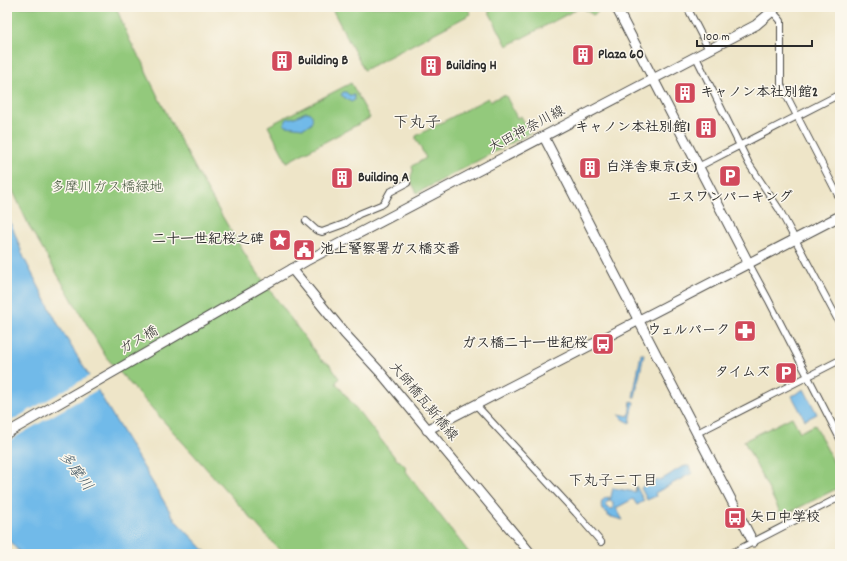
<svg xmlns="http://www.w3.org/2000/svg" width="847" height="561" font-family="Dekko,'Klee One',sans-serif">
<style>
.green{fill:#93c97b;stroke:#5f7a53}
.water{fill:#71bae9;stroke:#4e728a}
.pier{fill:#eee5c8}
.lines{fill:none;stroke-linecap:round;stroke-linejoin:round}
.street-casing{stroke:#484743;stroke-width:8}
.secondary-casing{stroke:#484743;stroke-width:11}
.street{stroke:#fff;stroke-width:6}
.secondary{stroke:#fff;stroke-width:9}
.labels{text-anchor:middle;dominant-baseline:central;stroke-width:3;stroke-linejoin:round;paint-order:stroke}
.poi-label{font-size:14px;font-weight:bold;fill:#2b2b2b;stroke:#fbf7ec;text-anchor:start}
.street-label{font-size:14px;fill:#2b2b2b;stroke:#fbf7ec}
.park-label{font-size:14px;fill:#4a5a43;stroke:#fbf7ec}
.water-label{font-size:15px;font-style:italic;fill:#405664;stroke:#fbf7ec}
.neighbourhood-label{font-size:15px;fill:#2b2b2b;stroke:#fbf7ec}
.quarter-label{font-size:16px;fill:#2b2b2b;stroke:#fbf7ec}
</style>
<rect width="100%" height="100%" fill="#fbf7ec"/>
<filter id="ink" filterUnits="userSpaceOnUse"><feTurbulence type="fractalNoise" baseFrequency=".025" numOctaves="2"/><feDisplacementMap in="SourceGraphic" scale="8" xChannelSelector="R" yChannelSelector="G"/><feConvolveMatrix kernelMatrix="1 2 1 2 8 2 1 2 1" color-interpolation-filters="sRGB"/></filter>
<filter id="wash" filterUnits="userSpaceOnUse"><feTurbulence type="fractalNoise" baseFrequency=".012" numOctaves="4" result="noise"/><feDisplacementMap in="SourceGraphic" scale="16" xChannelSelector="R" yChannelSelector="G"/><feGaussianBlur stdDeviation="0.9" result="paint"/><feColorMatrix in="noise" values="0 0 0 0 0 0 0 0 0 0 0 0 0 0 0 0 0 1.4 0 .05"/><feComposite in="paint" operator="in"/></filter>
<g filter="url(#wash)">
<rect width="100%" height="100%" fill="#eee5c8"/>
<g class="green">
<path d="M7 7H116C122 21 127 37 135 50 141 60 144 60 146 72 177 136 210 198 248 259 271 293 297 326 321 360L329 364 339 378 336 383 397 460 400 461 406 467 405 470 470 554H283L106 357 30 228 7 178Z"/>
<path d="M331 7H467L471 14 364 70Z"/>
<path d="M489 7H596L598 12 593 15 583 8H579L507 46 487 8Z"/>
<path d="M351 83 370 118 287 162 268 126Z"/>
<path d="M503 95 506 96 517 118 521 116 530 133 417 193C413 184 408 181 413 171L412 166 426 158 416 139V136L488 98 491 101Z"/>
<path d="M792 417 800 432 815 425 840 475V487L782 516 744 441Z"/>
</g>
<g class="water">
<path d="M343 92H346L349 95H354L355 100 351 102 341 95Z"/>
<path d="M305 112H308C314 115 313 120 310 125L303 128 286 126 284 124 287 119 298 116Z"/>
<path d="M7 213 24 258 58 324 175 520 208 554H21L7 538Z"/>
<path d="M641 354H644L635 397H633Z"/>
<path d="M804 389 817 414 805 420 792 396Z"/>
<path d="M631 401 634 402 630 423 623 419 619 414 629 416Z"/>
<path d="M686 466H689L692 473 655 493 656 496 647 500 641 488C648 481 656 482 664 478 672 474 677 468 686 466Z"/>
<path d="M636 486 644 501 637 505 633 499 616 508 623 520 608 516V513L602 510C600 503 602 498 609 497V501L606 503V507L610 509 613 508V503L610 501 613 488 635 492Z"/>
</g>
<path class="pier" d="M91 375 99 389 7 442V423Z"/>
</g>
<g filter="url(#ink)">
<g class="lines">
<g class="street-casing">
<g id="street">
<path d="M687 7 709 50"/>
<path d="M773 12 781 21V85L840 199"/>
<path d="M696 57 749 164 779 209 840 324"/>
<path d="M698 167 840 94"/>
<path d="M306 221 316 230 322 232 344 224 359 214 381 205 384 203 390 192 407 183"/>
<path d="M749 264 768 299 840 439"/>
<path d="M476 405 576 513 601 542"/>
<path d="M697 433 840 360"/>
<path d="M730 554 840 497"/>
</g>
</g>
<g class="secondary-casing">
<g id="secondary">
<path d="M616 7 749 264"/>
<path d="M544 137 753 542"/>
<path d="M292 269 345 334 381 373 531 554"/>
<path d="M427 430 840 216"/>
<path d="M7 433 306 261 756 25 777 7"/>
</g>
</g>
<use href="#street" class="street"/>
<use href="#secondary" class="secondary"/>
</g>
</g>
<defs>
<g id="building-square" transform="scale(1.15)"><rect x="-9" y="-9" width="18" height="18" rx="4" fill="#d1495b" stroke="#fbf7ec"/><path d="M-4-6H4V6H1V3H-1V6H-4ZM-2.5-4.3h1.7v1.8h-1.7ZM.8-4.3h1.7v1.8H.8ZM-2.5-1h1.7V.8h-1.7ZM.8-1h1.7V.8H.8Z" fill="#fff"/></g>
<g id="parking-square" transform="scale(1.15)"><rect x="-9" y="-9" width="18" height="18" rx="4" fill="#d1495b" stroke="#fbf7ec"/><path d="M-3.5-5.5H1a3.5 3.5 0 0 1 0 7H-1V5.5H-3.5ZM-1-3.4V-.6H.8a1.4 1.4 0 0 0 0-2.8Z" fill="#fff"/></g>
<g id="sight-square" transform="scale(1.15)"><rect x="-9" y="-9" width="18" height="18" rx="4" fill="#d1495b" stroke="#fbf7ec"/><path d="M0-6L1.8-2.2L6-1.7L2.9 1.2L3.7 5.4L0 3.3L-3.7 5.4L-2.9 1.2L-6-1.7L-1.8-2.2Z" fill="#fff"/></g>
<g id="civic-square" transform="scale(1.15)"><rect x="-9" y="-9" width="18" height="18" rx="4" fill="#d1495b" stroke="#fbf7ec"/><path d="M-.6-6.5H3V-4.5H.6V-3L4-1V1h2V6H-6V1h2V-1L-.6-3ZM-1.2 2.5V6h2.4V2.5Z" fill="#fff"/></g>
<g id="pharmacy-square" transform="scale(1.15)"><rect x="-9" y="-9" width="18" height="18" rx="4" fill="#d1495b" stroke="#fbf7ec"/><path d="M-2-6h4v4h4v4h-4v4h-4v-4h-4v-4h4Z" fill="#fff"/></g>
<g id="bus-square" transform="scale(1.15)"><rect x="-9" y="-9" width="18" height="18" rx="4" fill="#d1495b" stroke="#fbf7ec"/><path d="M-5-6H5V4H4V6H2V4H-2V6H-4V4H-5ZM-3.5-4V0h7V-4ZM-3.5 1.2v1.5H-2V1.2ZM2 1.2v1.5H3.5V1.2Z" fill="#fff"/></g>
</defs>
<g fill-rule="evenodd">
<use href="#building-square" x="583" y="55"/>
<use href="#building-square" x="282" y="61"/>
<use href="#building-square" x="431" y="66"/>
<use href="#building-square" x="685" y="93"/>
<use href="#building-square" x="706" y="128"/>
<use href="#building-square" x="590" y="168"/>
<use href="#parking-square" x="730" y="176"/>
<use href="#building-square" x="342" y="178"/>
<use href="#sight-square" x="280" y="240"/>
<use href="#civic-square" x="304" y="250"/>
<use href="#pharmacy-square" x="745" y="331"/>
<use href="#bus-square" x="603" y="344"/>
<use href="#parking-square" x="786" y="373"/>
<use href="#bus-square" x="735" y="518"/>
</g>
<g class="labels">
<g class="poi-label">
<text x="598" y="55">Plaza 60</text>
<text x="298" y="61">Building B</text>
<text x="446" y="66">Building H</text>
<text x="700" y="93">キャノン本社別館2</text>
<text x="690" y="128" text-anchor="end">キャノン本社別館1</text>
<text x="606" y="168">白洋舎東京(支)</text>
<text x="358" y="178">Building A</text>
<text x="730" y="198" text-anchor="middle">エスワンパーキング</text>
<text x="264" y="240" text-anchor="end">二十一世紀桜之碑</text>
<text x="320" y="250">池上警察署ガス橋交番</text>
<text x="730" y="331" text-anchor="end">ウェルパーク</text>
<text x="588" y="344" text-anchor="end">ガス橋二十一世紀桜</text>
<text x="770" y="373" text-anchor="end">タイムズ</text>
<text x="750" y="518">矢口中学校</text>
</g>
<g class="street-label">
<text transform="translate(527 130) rotate(-28)">大田神奈川線</text>
<text transform="translate(139 341) rotate(-30)">ガス橋</text>
<text transform="translate(423 402) rotate(50)">大師橋瓦斯橋線</text>
</g>
<g class="park-label">
<text x="107" y="188">多摩川ガス橋緑地</text>
</g>
<g class="water-label">
<text transform="translate(75 472) rotate(53)">多摩川</text>
</g>
<g class="neighbourhood-label">
<text x="613" y="482">下丸子二丁目</text>
</g>
<g class="quarter-label">
<text x="417" y="123">下丸子</text>
</g>
</g>
<rect width="847" height="561" fill="none" stroke="#fbf7ec" stroke-width="24"/>
<path d="M697 40v6h115v-6" fill="none" stroke="#2b2b2b" stroke-width="2"/>
<text x="703" y="40" font-size="12" fill="#2b2b2b" stroke="#fbf7ec" stroke-width="3" paint-order="stroke">100 m</text>
</svg>
